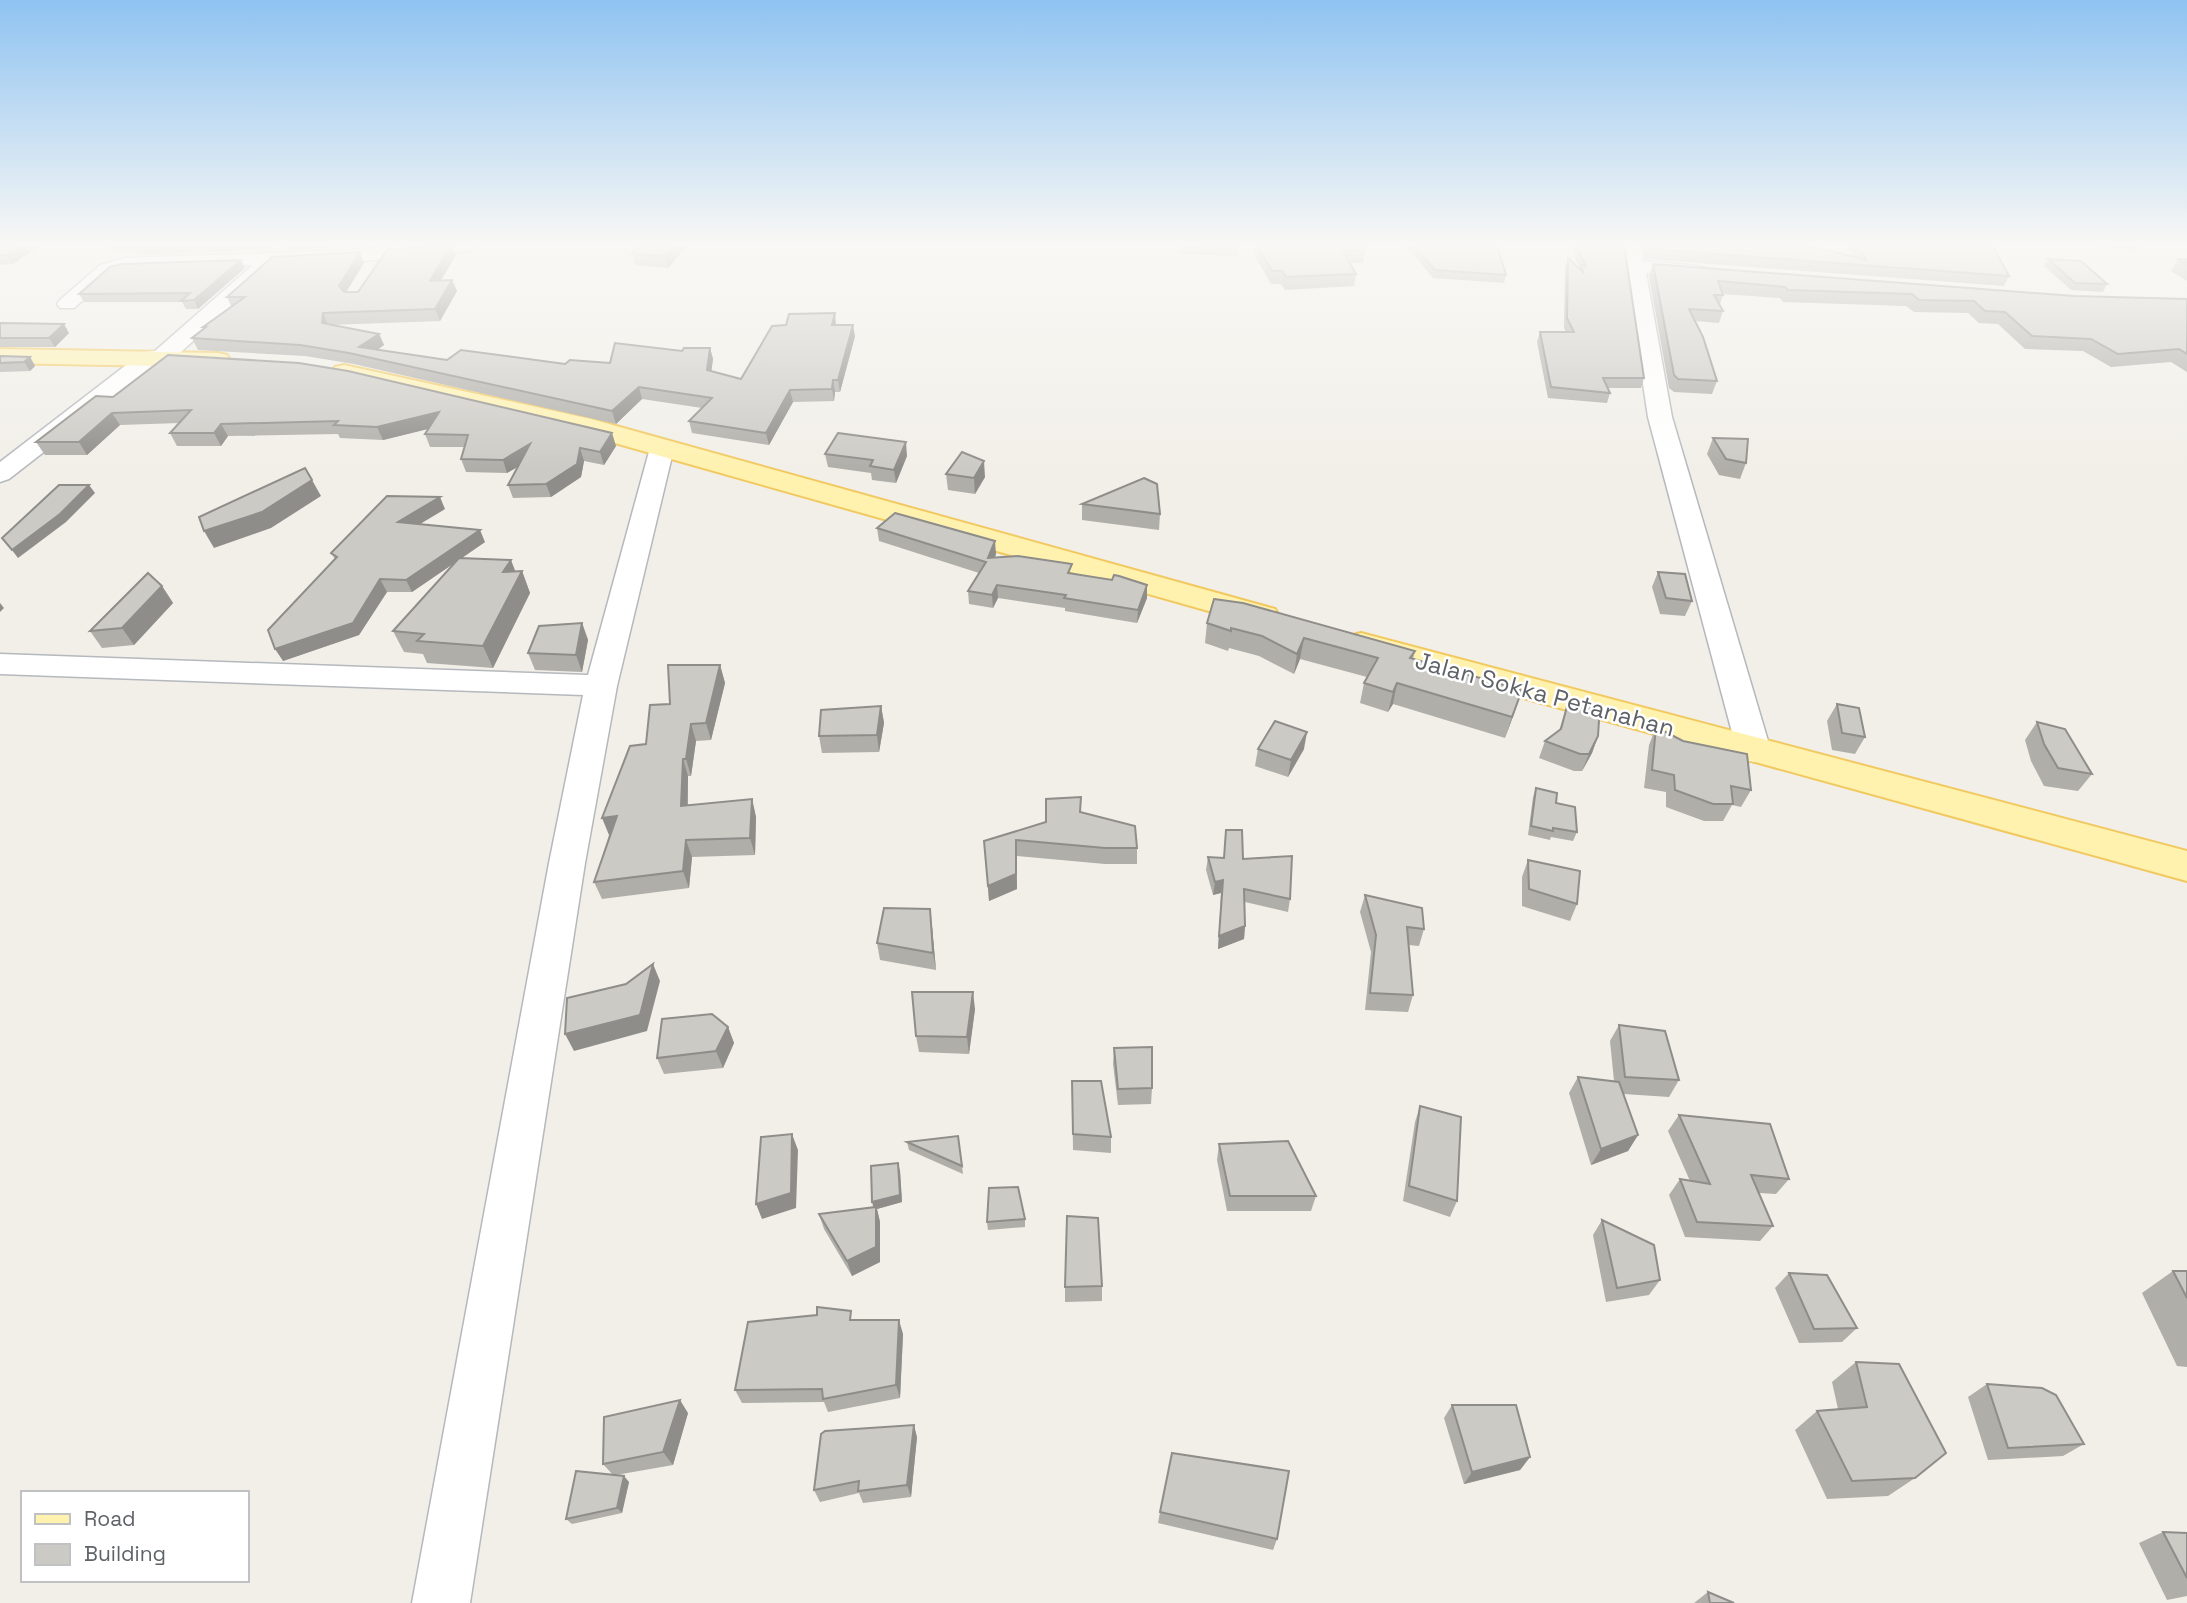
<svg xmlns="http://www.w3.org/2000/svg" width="2187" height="1603" font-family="'Space Grotesk',sans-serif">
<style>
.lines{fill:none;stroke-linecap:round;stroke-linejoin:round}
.minor-casing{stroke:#b5b8bc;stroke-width:3}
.major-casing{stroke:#f2c960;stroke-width:4}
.minor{fill:#fff;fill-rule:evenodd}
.major{fill:#fff2af;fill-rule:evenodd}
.wall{fill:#afaea9}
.shaded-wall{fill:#8f8d8a}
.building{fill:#cccac5;stroke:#8f8d8a;stroke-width:2}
.labels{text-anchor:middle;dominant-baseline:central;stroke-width:5;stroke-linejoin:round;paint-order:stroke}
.street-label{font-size:24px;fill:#5f6368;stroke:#fff}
</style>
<rect width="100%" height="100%" fill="#f1efe8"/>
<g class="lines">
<g class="minor-casing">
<g id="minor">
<path d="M405 245H476L467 251 353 262 271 265 270 271 170 362 158 363 9 479 0 482V462L143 352 155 351 253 265 126 270 114 273 74 308H60L57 304 60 300 100 265 125 258 353 250Z"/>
<path d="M1622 245H1641L1643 261 1698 266 1705 268 1708 272 1705 276 1698 278 1646 273 1672 417 1771 751 1766 759 1754 762 1742 759 1737 751 1648 417Z"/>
<path d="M662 441 671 443 674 448 617 686 585 863 470 1603H412L549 863 583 695 0 674V654L588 675 650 448 653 443Z"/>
</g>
</g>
<g class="major-casing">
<g id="major">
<path d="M0 349 218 353 227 355 230 360 227 365 218 367 0 363Z"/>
<path d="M344 365 591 419 1275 609 1279 616 1275 623 1263 626 1251 623 576 432 335 377 332 372 335 367Z"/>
<path d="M1361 633 2187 851V881L1349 650 1344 643 1349 636Z"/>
</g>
</g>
<use href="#minor" class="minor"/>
<use href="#major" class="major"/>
</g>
<g class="wall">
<path d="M0 245H40L13 264 0 265Z"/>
<path d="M109 245H275L264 250 138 255 136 251 113 252Z"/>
<path d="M285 245H374L289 250Z"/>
<path d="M451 245H452L456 255 441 280H452L457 291 440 321 328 325 379 334 384 345 377 350 447 360 565 364 610 363 682 351 710 348 713 359 711 371 741 379 836 325 855 336 840 392H835L834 401 793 402 769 445 692 433 689 421 702 408 642 399 616 424 354 364 305 356 198 350 192 338 204 329 203 327 231 306 227 297 364 263 346 292H358Z"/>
<path d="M640 245H688L668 268 635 265 632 254Z"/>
<path d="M1178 245H1238V256L1180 254Z"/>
<path d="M1256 245H1363L1365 250 1363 263H1350L1356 274 1354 286 1285 290 1281 284H1271L1255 256Z"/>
<path d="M1405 245H1497L1506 275 1504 283 1433 278Z"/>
<path d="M1572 245H1624L1644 378 1641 388H1608L1610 393 1607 403 1548 398 1537 342 1540 332H1566L1564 328 1565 268 1568 258 1580 269 1575 258Z"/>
<path d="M1643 245H1807L1854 257 1846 245H1992L2009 276 2004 286 1645 259Z"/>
<path d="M2082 245H2141L2138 250Z"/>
<path d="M2048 259 2107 284 2103 292 2071 290 2044 266Z"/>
<path d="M2178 259H2187V281L2171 271Z"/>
<path d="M241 260 245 268 198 309H186L182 302H84L79 294Z"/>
<path d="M1653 264 2074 296 2187 299V372L2171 362 2111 367 2083 351 2025 349 1998 324 1979 323 1968 313 1914 312 1906 306 1783 302 1780 298 1722 294 1723 295 1720 304 1723 311 1719 323 1695 321 1717 381 1712 394 1674 392 1669 388 1649 276Z"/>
<path d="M0 323 69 333 55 347H0Z"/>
<path d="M0 356 30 357 35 366 30 371 0 372Z"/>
<path d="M96 396 616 446 604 465 584 461 581 477 551 497 513 498 508 485 518 466 507 473 466 472 461 459 464 447H430L425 434 428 429 383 440 340 438 338 434 228 436 221 446H177L170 433 179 423 120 425 87 455H45L36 442Z"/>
<path d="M1713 438 1746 463 1740 479 1719 475 1707 454Z"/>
<path d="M825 454 907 456 896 483 872 480 871 473 828 467Z"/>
<path d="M946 474 985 477 975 494 948 490Z"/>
<path d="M1082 504 1160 514 1159 530 1082 520Z"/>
<path d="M445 509 420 524 485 542 462 558 515 572 522 571 530 593 493 668 427 663 423 654 404 652 393 631 453 564 412 592H387L359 635 283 661 335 559 331 553Z"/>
<path d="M877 528 996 554 995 558 1072 574 1147 598 1137 623 1065 611V608L998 598 993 608 969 604 968 591 979 573 879 541Z"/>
<path d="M1658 572 1692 601 1685 616 1660 614 1652 587Z"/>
<path d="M162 586 173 603 134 645 102 648 90 631Z"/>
<path d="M582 623 588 640 582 672 535 670 528 653Z"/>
<path d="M1207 623 1415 651 1413 659 1515 711 1505 738 1393 704 1388 712 1360 703 1364 683 1367 677 1300 659 1294 674 1259 656 1229 648 1228 651 1205 643Z"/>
<path d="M720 665 725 683 711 740 696 741 691 776H688V805L752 799 756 817 755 855 692 857 689 888 602 899 594 882 609 835 646 744 670 704Z"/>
<path d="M1569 699 1598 736 1592 753 1582 771H1574L1539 758 1545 741 1559 731Z"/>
<path d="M1837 704 1865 737 1855 754 1832 750 1827 721Z"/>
<path d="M881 706 884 723 879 752 822 753 819 736Z"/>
<path d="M2037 722 2092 774 2078 791 2044 786 2031 761 2025 740Z"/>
<path d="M1656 727 1751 790 1741 807 1732 805 1723 821H1704L1666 807V792L1644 788 1649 745Z"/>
<path d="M1258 749H1304L1288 777 1255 766Z"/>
<path d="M1536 788 1556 803 1577 832 1573 841 1551 837 1550 840 1528 835 1533 797Z"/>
<path d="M1082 813 1137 848V864H1105L1017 856V889L989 901 984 841Z"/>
<path d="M1226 830 1243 859 1290 899 1288 912 1245 902V926L1244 939 1218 949 1221 893 1213 895 1206 870 1208 857 1224 858Z"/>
<path d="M1528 860 1577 904 1570 921 1522 906V877Z"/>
<path d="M1365 895 1424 929 1419 946 1409 945 1413 995 1408 1012 1365 1010 1371 952 1360 912Z"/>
<path d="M932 926 936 970 880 960 877 943Z"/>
<path d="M975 1009 969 1054 919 1052 916 1036Z"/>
<path d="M1619 1025 1679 1080 1669 1097 1624 1094 1638 1135 1628 1151 1591 1165 1569 1093 1578 1077 1614 1081 1610 1041Z"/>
<path d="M728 1027 734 1043 723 1068 664 1074 657 1058Z"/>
<path d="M1114 1048 1152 1088 1151 1104 1118 1105 1113 1064Z"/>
<path d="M1072 1081 1111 1137V1153L1073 1150Z"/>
<path d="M1420 1106 1457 1201 1450 1217 1403 1201 1415 1122Z"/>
<path d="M1679 1115 1789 1179 1776 1194 1759 1193 1773 1226 1760 1241 1685 1237 1669 1195 1680 1179 1690 1181 1668 1131Z"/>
<path d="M958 1136 963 1174 909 1150 907 1142Z"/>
<path d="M1219 1144 1316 1196 1311 1211H1227L1217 1160Z"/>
<path d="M900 1171 902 1202 877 1209 880 1222V1262L852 1276 824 1229 819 1214 873 1207Z"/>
<path d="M1025 1219V1227L988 1230 987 1222Z"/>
<path d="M1602 1220 1660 1280 1649 1295 1606 1302 1593 1235Z"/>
<path d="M2173 1271H2187V1367L2177 1366 2142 1293Z"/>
<path d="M1789 1273 1857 1328 1842 1342 1799 1343 1775 1288Z"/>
<path d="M1102 1286V1301L1065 1302V1287Z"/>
<path d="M854 1320 903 1334 900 1398 828 1412 824 1402 742 1403 735 1390Z"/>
<path d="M1856 1362 1915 1478 1888 1496 1827 1499 1795 1430 1817 1411 1838 1409 1832 1382Z"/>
<path d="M1987 1384 2084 1444 2063 1456 1988 1460 1968 1397Z"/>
<path d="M1452 1405 1530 1457 1520 1470 1464 1484 1444 1418Z"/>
<path d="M688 1413 673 1465 616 1475 629 1482 622 1513 572 1524 566 1519 613 1475 603 1464Z"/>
<path d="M917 1437 911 1497 863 1503 859 1493 820 1502 814 1490Z"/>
<path d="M1160 1512 1277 1539 1273 1550 1158 1523Z"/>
<path d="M2163 1532 2187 1533V1596L2167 1600 2139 1543Z"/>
<path d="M1708 1592 1734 1603H1694Z"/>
</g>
<g class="shaded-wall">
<path d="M21 245H40L13 264 7 255Z"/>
<path d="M262 245H275L264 250Z"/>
<path d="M451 245H452L456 255 434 292 430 281Z"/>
<path d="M675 245H688L668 268 665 256Z"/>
<path d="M360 252 364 263 343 297 339 286Z"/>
<path d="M241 260 245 268 198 309 194 300Z"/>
<path d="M452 280 457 291 440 321 435 309Z"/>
<path d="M323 313 328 324 322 323Z"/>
<path d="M835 313 836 325H832Z"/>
<path d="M64 324 69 333 55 347 49 338Z"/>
<path d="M853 325 855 336 840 392 838 380Z"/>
<path d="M379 334 384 345 367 357 359 347Z"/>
<path d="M710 348 713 359 710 382 707 370Z"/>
<path d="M30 357 35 366 30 371 24 362Z"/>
<path d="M833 380 835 392 834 401 832 389Z"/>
<path d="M639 387 642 399 616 424 612 411Z"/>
<path d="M790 390 793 402 769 445 766 433Z"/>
<path d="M439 412 444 425 383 440 377 427Z"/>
<path d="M112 413 120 425 87 455 79 442Z"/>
<path d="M221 424 228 436 221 446 214 433Z"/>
<path d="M612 433 616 446 604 465 600 452Z"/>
<path d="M906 442 907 456 896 483 894 470Z"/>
<path d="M530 444 535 457 507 473 503 460Z"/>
<path d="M580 448 584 461 581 477 551 497 546 484Z"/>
<path d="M984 461 985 477 975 494 974 478Z"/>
<path d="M312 480 321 496 271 528 214 548 204 531Z"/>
<path d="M89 485 95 493 66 522 18 558 12 550Z"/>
<path d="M440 497 445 509 403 534 398 522Z"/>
<path d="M480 530 485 542 412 592 406 580Z"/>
<path d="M995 541 996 554 989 571 988 558Z"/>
<path d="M511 560 518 578 522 571 530 593 493 668 483 646 503 572Z"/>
<path d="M380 579 387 592 359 635 283 661 275 649Z"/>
<path d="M997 585 998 598 993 608 992 595Z"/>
<path d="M1147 585V598L1137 623 1138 610Z"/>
<path d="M162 586 173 603 134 645 122 628Z"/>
<path d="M0 603 4 608 0 612Z"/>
<path d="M582 623 588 640 582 672 576 655Z"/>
<path d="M1304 638 1300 659 1294 674 1297 654Z"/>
<path d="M720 665 725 683 711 740 706 723Z"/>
<path d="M1397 683 1393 704 1388 712 1393 692Z"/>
<path d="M1522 690 1515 711 1505 738 1512 717Z"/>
<path d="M881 706 884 723 879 752 877 735Z"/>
<path d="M691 724 696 741 691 776 686 759Z"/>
<path d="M1307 732 1304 749 1288 777 1291 760Z"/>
<path d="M1598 736 1592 753 1582 771 1589 754Z"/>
<path d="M683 759 688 776 687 823 681 806Z"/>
<path d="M752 799 756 817 755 855 750 838Z"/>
<path d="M617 816 624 833 609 835 602 818Z"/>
<path d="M686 840 692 857 689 888 683 871Z"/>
<path d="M1016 840 1017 889 989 901 988 886Z"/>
<path d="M1223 880 1221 893 1213 895 1215 882Z"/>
<path d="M930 909 932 926 936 970 933 953Z"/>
<path d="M1245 926 1244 939 1218 949 1219 936Z"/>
<path d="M653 964 660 981 647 1031 574 1051 565 1034Z"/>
<path d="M973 992 975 1009 969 1054 967 1037Z"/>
<path d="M728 1027 734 1043 723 1068 716 1051Z"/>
<path d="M792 1134 798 1150 796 1208 762 1219 756 1204Z"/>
<path d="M1638 1135 1628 1151 1591 1165 1601 1149Z"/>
<path d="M898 1163 900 1171 902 1202 877 1209 880 1222V1262L852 1276 847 1261 874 1210 872 1202Z"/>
<path d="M899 1320 903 1334 900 1398 896 1385Z"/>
<path d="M680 1400 688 1413 673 1465 663 1452Z"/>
<path d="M914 1425 917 1437 911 1497 907 1485Z"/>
<path d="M1530 1457 1520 1470 1464 1484 1472 1472Z"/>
<path d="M624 1476 629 1482 622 1513 617 1508Z"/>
</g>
<g class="building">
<path d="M0 245H21L7 255H0Z"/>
<path d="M438 245H451L430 281 452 280 435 309 323 313 322 323 379 334 359 347 447 360 461 350 565 364 570 360 610 363 615 343 682 351 684 348H710L707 370 741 379 772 326 786 325 789 314 835 313 832 325H853L838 380H833L832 389 790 390 766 433 689 421 712 398 639 387 612 411 349 353 300 345 192 338 206 327H203L245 297H227L272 257 360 252 339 286 344 292H358L387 250Z"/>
<path d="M640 245H675L665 256 632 254Z"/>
<path d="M1198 245H1238L1239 246Z"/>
<path d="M1256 245H1363L1365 250 1343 251 1356 274 1286 277 1282 271H1272Z"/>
<path d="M1413 245H1497L1506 275 1435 270Z"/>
<path d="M1576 245H1624L1644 378H1603L1610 393 1551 387 1540 332H1574L1567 318 1568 258 1583 272 1581 265 1586 266Z"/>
<path d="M1648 245H1807L1866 260 1856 245H1992L2009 276 1648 249Z"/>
<path d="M2048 259 2081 261 2107 284 2075 283Z"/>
<path d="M2178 259H2187V264Z"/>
<path d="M241 260 194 300 181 301 190 293 79 294 110 267 122 264Z"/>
<path d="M1653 264 2074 296 2187 299V354L2179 349 2118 354 2091 339 2032 336 2005 312 1985 311 1974 301 1919 300 1912 294 1788 290 1785 287 1718 281 1723 295H1714L1723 311 1689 309 1703 337 1717 381 1678 379 1674 375Z"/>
<path d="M0 323 64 324 49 338H0Z"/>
<path d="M168 355 299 363 348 371 612 433 600 452 580 448 577 464 546 484 508 485 530 444 503 460 461 459 468 435 425 434 439 412 377 427 334 425 338 421 221 424 214 433H170L191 410 112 413 79 442H36L96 396 113 397Z"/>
<path d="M0 356 30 357 24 362 0 363Z"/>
<path d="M838 433 906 442 894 470 870 466 873 460 825 454Z"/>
<path d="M1713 438 1748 439 1746 463 1726 459Z"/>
<path d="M962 452 984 461 974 478 946 474Z"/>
<path d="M305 468 312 480 262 512 204 531 199 517Z"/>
<path d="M1144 478 1157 484 1160 514 1082 504Z"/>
<path d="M59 485H89L60 514 12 550 2 538Z"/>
<path d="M387 496 440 497 398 522 480 530 406 580 380 579 353 623 275 649 268 630 337 557 331 553Z"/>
<path d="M895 513 995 541 988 558 1018 556 1072 564 1068 573 1112 580 1114 575 1119 576 1147 585 1138 610 1064 598 1066 595 997 585 992 595 968 591 986 562 877 528Z"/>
<path d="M459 558 511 560 503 572 522 571 483 646 417 641 424 634 393 631Z"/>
<path d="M1658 572 1685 574 1692 601 1666 598Z"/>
<path d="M148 573 162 586 122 628 90 631Z"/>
<path d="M1214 599 1243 603 1415 651 1410 658 1522 690 1512 717 1397 683 1393 692 1364 683 1378 658 1304 638 1297 654 1262 636 1231 628V631L1207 623Z"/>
<path d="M582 623 576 655 528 653 539 626Z"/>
<path d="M668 665H720L706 723 691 724 686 759H683L681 806 752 799 750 838 686 840 683 871 594 882 617 816 602 818 630 746 646 744 650 705 670 704Z"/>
<path d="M1569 699 1600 705 1598 736 1589 754H1580L1545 741 1561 729Z"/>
<path d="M1837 704 1859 708 1865 737 1842 733Z"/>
<path d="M881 706 877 735 819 736 821 710Z"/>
<path d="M1275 721 1307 732 1291 760 1258 749Z"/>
<path d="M2037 722 2065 729 2092 774 2058 768 2044 744Z"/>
<path d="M1656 727 1683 741 1747 754 1751 790 1731 786 1733 804H1713L1675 790 1674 775 1652 770Z"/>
<path d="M1536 788 1557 793 1556 803 1575 807 1577 832 1553 828V831L1531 826Z"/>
<path d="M1081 797 1080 812 1135 826 1137 848H1105L1016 840V874L988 886 984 841 1046 822V799Z"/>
<path d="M1226 830H1242L1243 859 1292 856 1290 899 1244 889 1245 926 1219 936 1223 880 1215 882 1208 857 1224 858Z"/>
<path d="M1528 860 1580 871 1577 904 1529 889Z"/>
<path d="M1365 895 1422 908 1424 929 1407 927 1413 995 1370 993 1376 935Z"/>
<path d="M884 908 930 909 933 953 877 943Z"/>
<path d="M653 964 640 1015 565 1034 567 998 626 984Z"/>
<path d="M912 992H973L967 1037 916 1036Z"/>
<path d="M712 1014 728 1027 716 1051 657 1058 662 1019Z"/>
<path d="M1619 1025 1665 1031 1679 1080 1625 1077Z"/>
<path d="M1152 1047V1088L1118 1089 1114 1048Z"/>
<path d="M1578 1077 1619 1082 1638 1135 1601 1149Z"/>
<path d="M1072 1081H1101L1111 1137 1073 1134Z"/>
<path d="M1420 1106 1461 1117 1457 1201 1409 1186Z"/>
<path d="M1679 1115 1770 1124 1789 1179 1751 1175 1773 1226 1697 1222 1680 1179 1710 1184Z"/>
<path d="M792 1134 791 1193 756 1204 761 1137Z"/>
<path d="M958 1136 962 1166 907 1142Z"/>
<path d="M1288 1141 1316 1196H1230L1219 1144Z"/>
<path d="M898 1163 900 1195 872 1202 871 1166Z"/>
<path d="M1018 1187 1025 1219 987 1222 989 1188Z"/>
<path d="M876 1207V1247L847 1261 819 1214Z"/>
<path d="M1067 1216 1098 1218 1102 1286 1065 1287Z"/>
<path d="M1602 1220 1654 1245 1660 1280 1617 1288Z"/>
<path d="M2173 1271H2187V1298Z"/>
<path d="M1789 1273 1827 1275 1857 1328 1814 1329Z"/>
<path d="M817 1307 851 1311 850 1320H899L896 1385 823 1399 822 1389 735 1390 748 1322 817 1315Z"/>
<path d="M1856 1362 1899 1364 1946 1453 1915 1478 1852 1481 1817 1411 1867 1407Z"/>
<path d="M1987 1384 2042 1388 2056 1395 2084 1444 2008 1448Z"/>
<path d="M680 1400 663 1452 603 1464 604 1417Z"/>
<path d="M1452 1405H1516L1530 1457 1472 1472Z"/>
<path d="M914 1425 907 1485 858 1491 859 1481 814 1490 821 1434 825 1431Z"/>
<path d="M1172 1453 1289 1471 1277 1539 1160 1512Z"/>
<path d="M576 1471 624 1476 617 1508 566 1519Z"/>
<path d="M2163 1532 2187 1533V1578Z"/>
<path d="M1708 1592 1734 1603H1710Z"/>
</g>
<linearGradient id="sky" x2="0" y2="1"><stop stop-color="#8fc3f1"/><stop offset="0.52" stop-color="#f9f8f5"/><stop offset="1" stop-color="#f9f8f5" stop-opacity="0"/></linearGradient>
<rect width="2187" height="470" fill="url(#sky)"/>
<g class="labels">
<g class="street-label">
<text transform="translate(1545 694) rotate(15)">Jalan Sokka Petanahan</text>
</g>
</g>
<rect x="21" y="1491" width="228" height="91" fill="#ffffff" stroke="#bfc1c3" stroke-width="2"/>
<rect x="35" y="1514" width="35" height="10" fill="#fff2af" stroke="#bfc1c3" stroke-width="2"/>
<text x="84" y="1526" font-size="21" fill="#5f6368">Road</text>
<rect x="35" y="1544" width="35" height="21" fill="#cccac5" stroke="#bfc1c3" stroke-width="2"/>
<text x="84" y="1561" font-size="21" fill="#5f6368">Building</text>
</svg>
